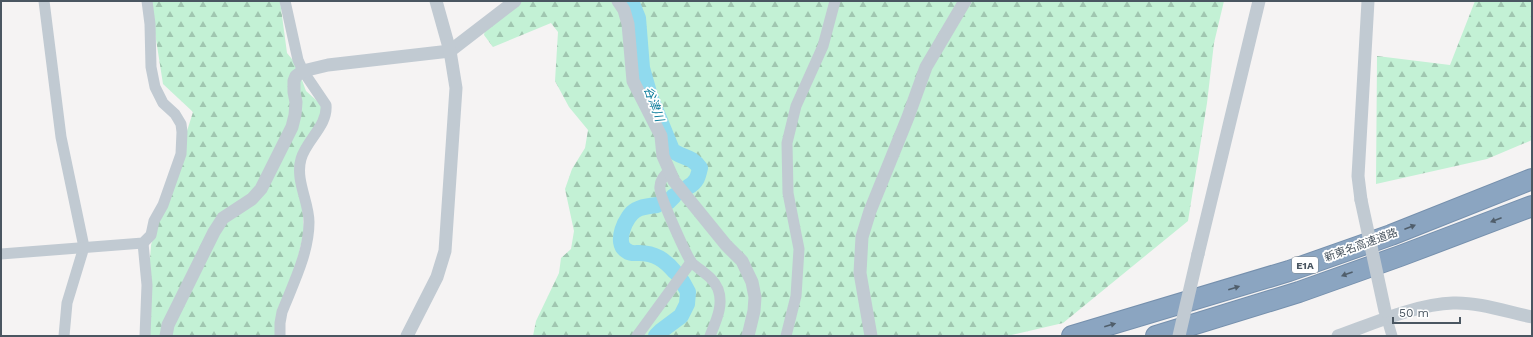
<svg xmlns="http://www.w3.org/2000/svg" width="1533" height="337" font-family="'Work Sans','Noto Sans JP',sans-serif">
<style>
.forest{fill:url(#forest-firs)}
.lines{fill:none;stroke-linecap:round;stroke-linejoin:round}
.river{stroke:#90daee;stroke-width:16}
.motorway-casing{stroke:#7690ad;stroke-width:22}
.minor{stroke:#c1cad2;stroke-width:11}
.tertiary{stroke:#c1cad2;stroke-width:13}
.motorway{stroke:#8ba5c1;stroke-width:20}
.tertiary-bridge{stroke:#c1cad2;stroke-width:13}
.oneway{fill:#505e6b}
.labels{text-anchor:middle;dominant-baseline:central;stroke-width:3.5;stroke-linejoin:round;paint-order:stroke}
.shield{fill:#fff;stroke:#808990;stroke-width:1}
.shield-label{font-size:10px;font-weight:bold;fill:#4a5661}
.street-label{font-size:11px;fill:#4a5661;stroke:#fff}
.water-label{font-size:12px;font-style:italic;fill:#0c7c9b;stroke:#fff}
</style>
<defs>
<pattern id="forest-firs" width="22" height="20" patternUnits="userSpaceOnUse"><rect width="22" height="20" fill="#c3f1d5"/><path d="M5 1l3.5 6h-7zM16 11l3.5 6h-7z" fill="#a0c6b0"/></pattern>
</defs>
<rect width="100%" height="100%" fill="#f5f3f3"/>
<g class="forest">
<path d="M150 1H280L287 53 296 64 306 91 325 108 299 156 304 231 280 336H147L145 332 151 245 193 112 163 84Z"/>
<path d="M507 1H1224L1214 43 1207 103 1188 221 1063 323 1007 336H533L536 321 559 273 561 258 571 249 574 231 565 189 572 169 585 148 588 130 569 107 555 81 558 32 551 23 493 47 484 35 485 29Z"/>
<path d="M1475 1H1532V140L1487 159 1376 184 1377 56 1450 65Z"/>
</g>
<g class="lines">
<g class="river">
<path d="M631 1 638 18 642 68 650 96 672 150C681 158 691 155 700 168 698 177 697 182 688 187"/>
<path d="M668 202 674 196"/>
<path d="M657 205C650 206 643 206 636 210 626 215 613 244 627 251 631 254 635 253 639 253 655 253 665 260 675 272"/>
<path d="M656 336 661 331 681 316 687 304 688 292 682 281"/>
</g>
<g class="motorway-casing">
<g id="motorway">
<path d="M1072 336 1289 271 1391 235 1532 179"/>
<path d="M1156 336 1299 292 1400 256 1532 206"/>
</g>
</g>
<g class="minor">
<path d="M44 1 61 137 84 247 67 303 64 336"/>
<path d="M669 171C664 176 659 181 660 189 660 197 687 257 692 263 701 271 713 277 718 289 724 305 716 321 710 336"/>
<path d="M143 243 147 285 145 336"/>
<path d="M1 254 143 243 151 235 154 221 163 205 181 154 182 132 181 124 175 114 163 103 155 87 151 67 150 24 147 1"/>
<path d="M1387 319 1392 336"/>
<path d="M280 336V323L282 312C293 284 309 253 309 222 309 202 295 180 301 159 306 140 328 126 326 105L303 71 298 60 285 1"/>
<path d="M637 336 691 262"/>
<path d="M786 336 796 296 799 249 788 193 787 143 796 106 823 46 835 1"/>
</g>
<g class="tertiary">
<path d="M618 1 624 10 628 24 633 81 661 136 663 156 674 181 726 245 742 261 752 282 755 297 754 311 748 336"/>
<path d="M1361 200 1358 176 1368 1"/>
<path d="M1198 254 1259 1"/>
<path d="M166 336 168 325 214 232 223 218 252 199 261 189 292 127 295 115 296 102 294 92V81L296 76 303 71 328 65 450 51 515 1"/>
<path d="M407 336 437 277 445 251 456 88 450 51 436 1"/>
<path d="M871 336 860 273 862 237 870 211 908 117 926 67 965 1"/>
<path d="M1338 336C1372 324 1417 304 1453 303 1479 302 1507 312 1532 317"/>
</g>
<use href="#motorway" class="motorway"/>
<g class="tertiary-bridge">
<path d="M1361 200 1385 311"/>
<path d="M1179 336 1198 254"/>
</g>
</g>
<defs><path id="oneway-solid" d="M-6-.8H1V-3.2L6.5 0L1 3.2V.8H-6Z"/></defs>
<g class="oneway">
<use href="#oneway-solid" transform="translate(1496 220) rotate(159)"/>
<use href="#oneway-solid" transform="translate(1410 227) rotate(-21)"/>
<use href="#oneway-solid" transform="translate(1347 274) rotate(160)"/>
<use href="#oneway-solid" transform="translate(1234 288) rotate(-17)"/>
<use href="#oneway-solid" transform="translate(1110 325) rotate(-16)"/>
</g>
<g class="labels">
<rect class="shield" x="1292" y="257" width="26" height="16" rx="3"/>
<g class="shield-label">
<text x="1305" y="265">E1A</text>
</g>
<g class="street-label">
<text transform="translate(1361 245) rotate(-20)">新東名高速道路</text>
</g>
<g class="water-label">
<text transform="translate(654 104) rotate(70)">谷津川</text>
</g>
</g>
<rect width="1533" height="337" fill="none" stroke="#4a5661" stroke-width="4"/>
<path d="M1393 317v6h67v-6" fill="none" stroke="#4a5661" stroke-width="2"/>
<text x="1399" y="317" font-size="12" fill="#4a5661" stroke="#ffffff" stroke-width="3" paint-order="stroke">50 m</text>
</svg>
